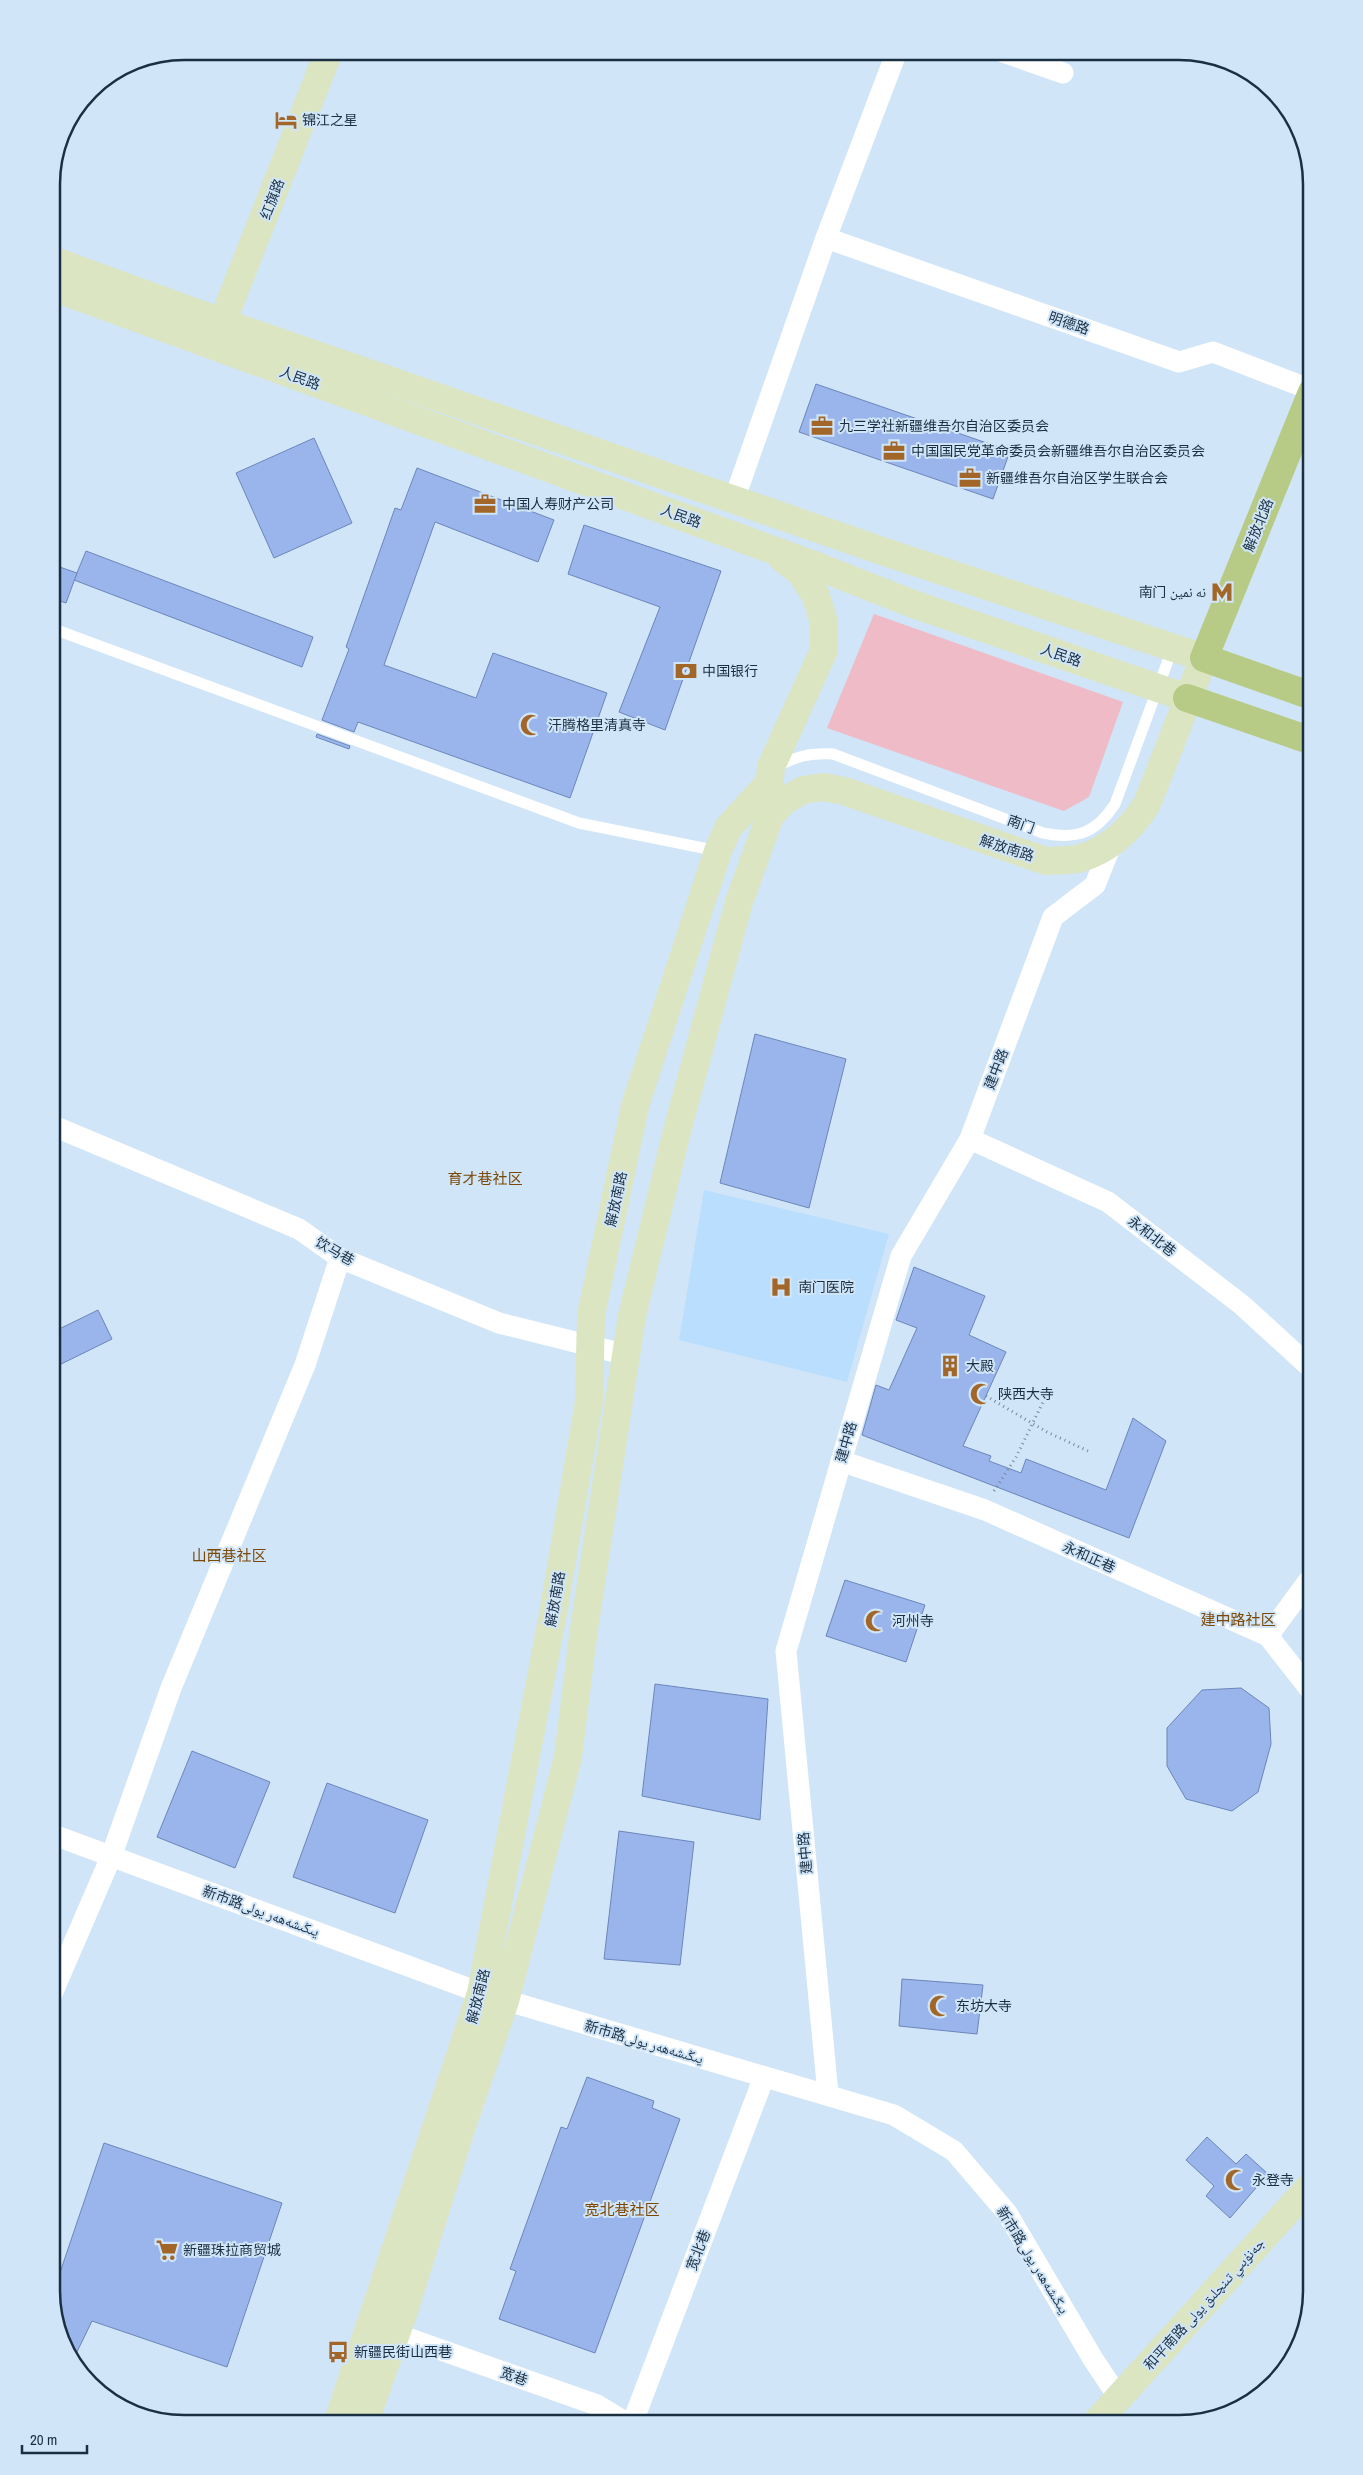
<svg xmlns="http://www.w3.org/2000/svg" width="1363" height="2475" font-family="'Archivo Narrow','Noto Naskh Arabic','Noto Sans SC',sans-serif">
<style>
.built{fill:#badefd}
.green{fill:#eebbc6}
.building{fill:#99b5ec;stroke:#6c86ba}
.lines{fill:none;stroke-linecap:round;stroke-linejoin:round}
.path{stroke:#768b9d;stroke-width:3;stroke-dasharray:1 4;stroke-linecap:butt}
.lane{stroke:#fff;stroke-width:11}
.street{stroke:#fff;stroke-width:21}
.secondary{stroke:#dbe5c2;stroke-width:28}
.primary{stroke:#b8cb86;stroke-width:28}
.labels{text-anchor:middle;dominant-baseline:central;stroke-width:4;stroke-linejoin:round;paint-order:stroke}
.poi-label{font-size:14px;fill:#1a3042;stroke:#d0e5f7;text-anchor:start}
.street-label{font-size:14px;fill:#1a3042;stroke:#d0e5f7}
.neighbourhood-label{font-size:15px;fill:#7c4806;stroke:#d0e5f7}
.rim{fill:none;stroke:#1a3042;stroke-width:2.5}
</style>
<rect width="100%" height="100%" fill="#d0e5f7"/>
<path class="built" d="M704 1190 889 1234 847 1382 679 1340Z"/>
<path class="green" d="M874 614 1123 702 1089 797 1064 811 827 728Z"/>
<g class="building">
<path d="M816 384 1010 451 993 499 799 432Z"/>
<path d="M314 438 352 523 274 558 236 473Z"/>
<path d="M417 468 554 520 538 562 435 522 384 665 476 698 493 653 607 693 570 798 358 722 354 732 322 720 349 649 346 647 395 508 401 510Z"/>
<path d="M584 525 721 571 665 730 619 712 660 607 568 574Z"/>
<path d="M86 551 313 637 302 667 74 580Z"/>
<path d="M51 564 77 573 66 603 51 598Z"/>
<path d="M317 734 350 746 349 749 316 737Z"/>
<path d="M755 1034 846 1059 809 1208 720 1183Z"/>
<path d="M914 1267 985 1296 969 1335 1006 1352 963 1446 991 1456 989 1461 1021 1473 1026 1459 1106 1490 1133 1418 1166 1441 1129 1538 862 1435 876 1385 889 1390 917 1328 896 1320Z"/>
<path d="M98 1310 112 1339 51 1369V1333Z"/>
<path d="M845 1580 925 1605 906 1662 826 1636Z"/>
<path d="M655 1684 768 1699 760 1820 642 1796Z"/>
<path d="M1241 1688 1269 1708 1271 1744 1258 1792 1232 1811 1186 1799 1167 1766V1728L1202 1690Z"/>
<path d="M192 1751 270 1782 235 1868 157 1837Z"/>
<path d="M327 1783 428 1820 395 1913 293 1877Z"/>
<path d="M619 1831 694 1842 680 1965 604 1959Z"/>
<path d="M902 1979 983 1985 977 2034 899 2026Z"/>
<path d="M587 2077 654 2101 652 2108 680 2119 595 2353 499 2319 516 2271 510 2269 561 2127 567 2129Z"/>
<path d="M1207 2137 1236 2164 1246 2154 1268 2174 1230 2218 1206 2196 1214 2186 1186 2160Z"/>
<path d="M104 2143 282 2203 227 2367 92 2321 74 2358 61 2342 52 2296Z"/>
</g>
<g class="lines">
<g class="path">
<path d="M986 1396 1047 1432 1088 1451"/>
<path d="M994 1491 1016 1457 1048 1392"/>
</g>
<g class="lane">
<path d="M51 628 579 823 718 851"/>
<path d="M777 767C795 756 811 753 833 754L1043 833C1077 840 1096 833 1115 804L1173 647"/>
</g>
<g class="street">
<path d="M1003 52 1063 73"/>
<path d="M826 238 1179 362 1213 352 1312 390"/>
<path d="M734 500 826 238 897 51"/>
<path d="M51 1125 299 1229 340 1258 499 1323 627 1355"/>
<path d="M970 1139 1108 1202 1242 1305 1312 1369"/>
<path d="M841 1461 985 1510 1268 1636 1312 1692"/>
<path d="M1268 1636 1312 1576"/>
<path d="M51 1834 481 1993 894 2115 954 2151 1007 2213 1093 2359 1119 2398"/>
<path d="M51 1996 111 1857 171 1688 305 1365 340 1258"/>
<path d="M828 2094 786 1651 901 1256 970 1139 1053 917 1095 885 1111 845"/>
<path d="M396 2334 597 2405 628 2424"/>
<path d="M632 2424 764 2077"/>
</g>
<g class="secondary">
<path d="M52 260 224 323 885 552 1204 658 1147 804C1131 829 1111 849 1081 858 1071 861 1057 860 1046 861L844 791 823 787 803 790 784 801 770 816 739 902 677 1131 632 1316 584 1629 568 1757 505 2001 460 2132 404 2311 364 2424"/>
<path d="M52 287 814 565 913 604 1187 698"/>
<path d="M216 338 329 51"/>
<path d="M768 798 771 767 824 650V623L816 596 801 573 782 558"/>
<path d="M337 2424 481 1993 553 1614 589 1401 591 1315 635 1106 718 851 728 828 770 782"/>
<path d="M1095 2424 1312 2184"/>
</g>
<g class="primary">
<path d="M1312 696 1204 658 1312 392"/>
<path d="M1187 698 1312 741"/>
</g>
</g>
<defs>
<g id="hotel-bare" transform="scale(1.725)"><path d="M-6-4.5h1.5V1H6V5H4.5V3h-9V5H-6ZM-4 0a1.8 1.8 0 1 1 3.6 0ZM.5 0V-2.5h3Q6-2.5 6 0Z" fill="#a26728" stroke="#d0e5f7" stroke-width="2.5" paint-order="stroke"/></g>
<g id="office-bare" transform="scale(1.725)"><path d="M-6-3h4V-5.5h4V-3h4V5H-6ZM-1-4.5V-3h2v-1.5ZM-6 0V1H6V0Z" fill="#a26728" stroke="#d0e5f7" stroke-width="2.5" paint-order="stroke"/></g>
<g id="metro-bare" transform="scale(1.725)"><path d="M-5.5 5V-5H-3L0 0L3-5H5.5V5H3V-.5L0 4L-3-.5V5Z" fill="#a26728" stroke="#d0e5f7" stroke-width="2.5" paint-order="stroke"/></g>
<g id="bank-bare" transform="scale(1.725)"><path d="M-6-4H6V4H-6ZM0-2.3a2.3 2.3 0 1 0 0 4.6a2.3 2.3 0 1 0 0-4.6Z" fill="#a26728" stroke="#d0e5f7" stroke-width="2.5" paint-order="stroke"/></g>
<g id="mosque-bare" transform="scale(1.725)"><path d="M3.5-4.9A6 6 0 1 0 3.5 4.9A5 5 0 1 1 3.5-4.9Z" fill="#a26728" stroke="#d0e5f7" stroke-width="2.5" paint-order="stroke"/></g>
<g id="hospital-bare" transform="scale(1.725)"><path d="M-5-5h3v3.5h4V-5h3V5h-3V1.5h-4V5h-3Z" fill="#a26728" stroke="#d0e5f7" stroke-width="2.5" paint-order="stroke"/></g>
<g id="building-bare" transform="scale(1.725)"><path d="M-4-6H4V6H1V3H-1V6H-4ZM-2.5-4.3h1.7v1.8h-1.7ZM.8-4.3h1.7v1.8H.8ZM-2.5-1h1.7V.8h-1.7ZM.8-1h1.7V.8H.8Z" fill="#a26728" stroke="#d0e5f7" stroke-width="2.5" paint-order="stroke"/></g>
<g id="supermarket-bare" transform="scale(1.725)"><path d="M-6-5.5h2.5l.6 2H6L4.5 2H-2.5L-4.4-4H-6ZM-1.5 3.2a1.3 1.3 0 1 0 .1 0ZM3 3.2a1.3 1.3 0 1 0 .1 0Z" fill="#a26728" stroke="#d0e5f7" stroke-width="2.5" paint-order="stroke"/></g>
<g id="bus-bare" transform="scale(1.725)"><path d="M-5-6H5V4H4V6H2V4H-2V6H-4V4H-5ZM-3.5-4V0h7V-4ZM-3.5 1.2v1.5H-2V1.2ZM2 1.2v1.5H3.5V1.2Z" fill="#a26728" stroke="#d0e5f7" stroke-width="2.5" paint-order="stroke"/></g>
</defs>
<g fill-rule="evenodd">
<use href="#hotel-bare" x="286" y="120"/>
<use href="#office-bare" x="822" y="426"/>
<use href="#office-bare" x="894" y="451"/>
<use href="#office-bare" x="970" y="478"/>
<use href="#office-bare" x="485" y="504"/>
<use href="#metro-bare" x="1222" y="592"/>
<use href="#bank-bare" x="686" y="671"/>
<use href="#mosque-bare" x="531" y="725"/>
<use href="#hospital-bare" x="781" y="1287"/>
<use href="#building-bare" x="950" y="1366"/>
<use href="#mosque-bare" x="981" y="1394"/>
<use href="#mosque-bare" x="876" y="1621"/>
<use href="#mosque-bare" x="940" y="2006"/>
<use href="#mosque-bare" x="1236" y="2180"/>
<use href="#supermarket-bare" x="167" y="2250"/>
<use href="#bus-bare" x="338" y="2352"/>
</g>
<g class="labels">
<g class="poi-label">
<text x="302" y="120">锦江之星</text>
<text x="839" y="426">九三学社新疆维吾尔自治区委员会</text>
<text x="911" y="451">中国国民党革命委员会新疆维吾尔自治区委员会</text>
<text x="986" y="478">新疆维吾尔自治区学生联合会</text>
<text x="502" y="504">中国人寿财产公司</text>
<text x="1206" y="592" text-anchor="end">南门 نە نمين</text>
<text x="702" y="671">中国银行</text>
<text x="548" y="725">汗腾格里清真寺</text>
<text x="798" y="1287">南门医院</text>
<text x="966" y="1366">大殿</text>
<text x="998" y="1394">陕西大寺</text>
<text x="892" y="1621">河州寺</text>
<text x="956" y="2006">东坊大寺</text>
<text x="1252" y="2180">永登寺</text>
<text x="183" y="2250">新疆珠拉商贸城</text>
<text x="354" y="2352">新疆民街山西巷</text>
</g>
<g class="street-label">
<text transform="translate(272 199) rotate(-69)">红旗路</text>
<text transform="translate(1069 323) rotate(19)">明德路</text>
<text transform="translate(300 378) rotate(20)">人民路</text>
<text transform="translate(681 516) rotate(20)">人民路</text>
<text transform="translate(1258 525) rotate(-68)">解放北路</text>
<text transform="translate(1061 655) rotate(19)">人民路</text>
<text transform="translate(1021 824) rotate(20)">南门</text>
<text transform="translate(1007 848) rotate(18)">解放南路</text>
<text transform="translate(996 1069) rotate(-69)">建中路</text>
<text transform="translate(616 1199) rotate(-78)">解放南路</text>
<text transform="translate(1152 1236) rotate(38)">永和北巷</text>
<text transform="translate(335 1251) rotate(30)">饮马巷</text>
<text transform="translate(846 1442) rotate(-74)">建中路</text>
<text transform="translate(1089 1557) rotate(24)">永和正巷</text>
<text transform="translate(555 1599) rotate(-80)">解放南路</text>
<text transform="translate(805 1853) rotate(-95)">建中路</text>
<text transform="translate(261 1911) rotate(20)">新市路يىڭىشەھەر يولى</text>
<text transform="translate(478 1996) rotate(-76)">解放南路</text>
<text transform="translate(644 2042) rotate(16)">新市路يىڭىشەھەر يولى</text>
<text transform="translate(698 2250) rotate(-69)">宽北巷</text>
<text transform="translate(1033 2260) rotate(58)">新市路يىڭىشەھەر يولى</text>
<text transform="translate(1204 2304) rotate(-48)">和平南路 جەنۇبىي تىنچلىق يولى</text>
<text transform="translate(514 2376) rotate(20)">宽巷</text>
</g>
<g class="neighbourhood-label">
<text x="485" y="1178">育才巷社区</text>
<text x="229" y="1555">山西巷社区</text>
<text x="1238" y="1619">建中路社区</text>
<text x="622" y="2209">宽北巷社区</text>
</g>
</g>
<path d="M0 0H1363V2475H0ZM184 60H1179A124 124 0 0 1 1303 184V2291A124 124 0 0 1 1179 2415H184A124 124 0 0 1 60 2291V184A124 124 0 0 1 184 60Z" fill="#d0e5f7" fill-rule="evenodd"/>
<path class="rim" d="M184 60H1179A124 124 0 0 1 1303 184V2291A124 124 0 0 1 1179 2415H184A124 124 0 0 1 60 2291V184A124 124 0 0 1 184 60Z"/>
<path d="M22 2445v8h65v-8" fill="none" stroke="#1a3042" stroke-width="2.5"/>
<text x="30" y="2445" font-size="15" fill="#1a3042" stroke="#d0e5f7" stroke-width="4" paint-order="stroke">20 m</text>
</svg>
